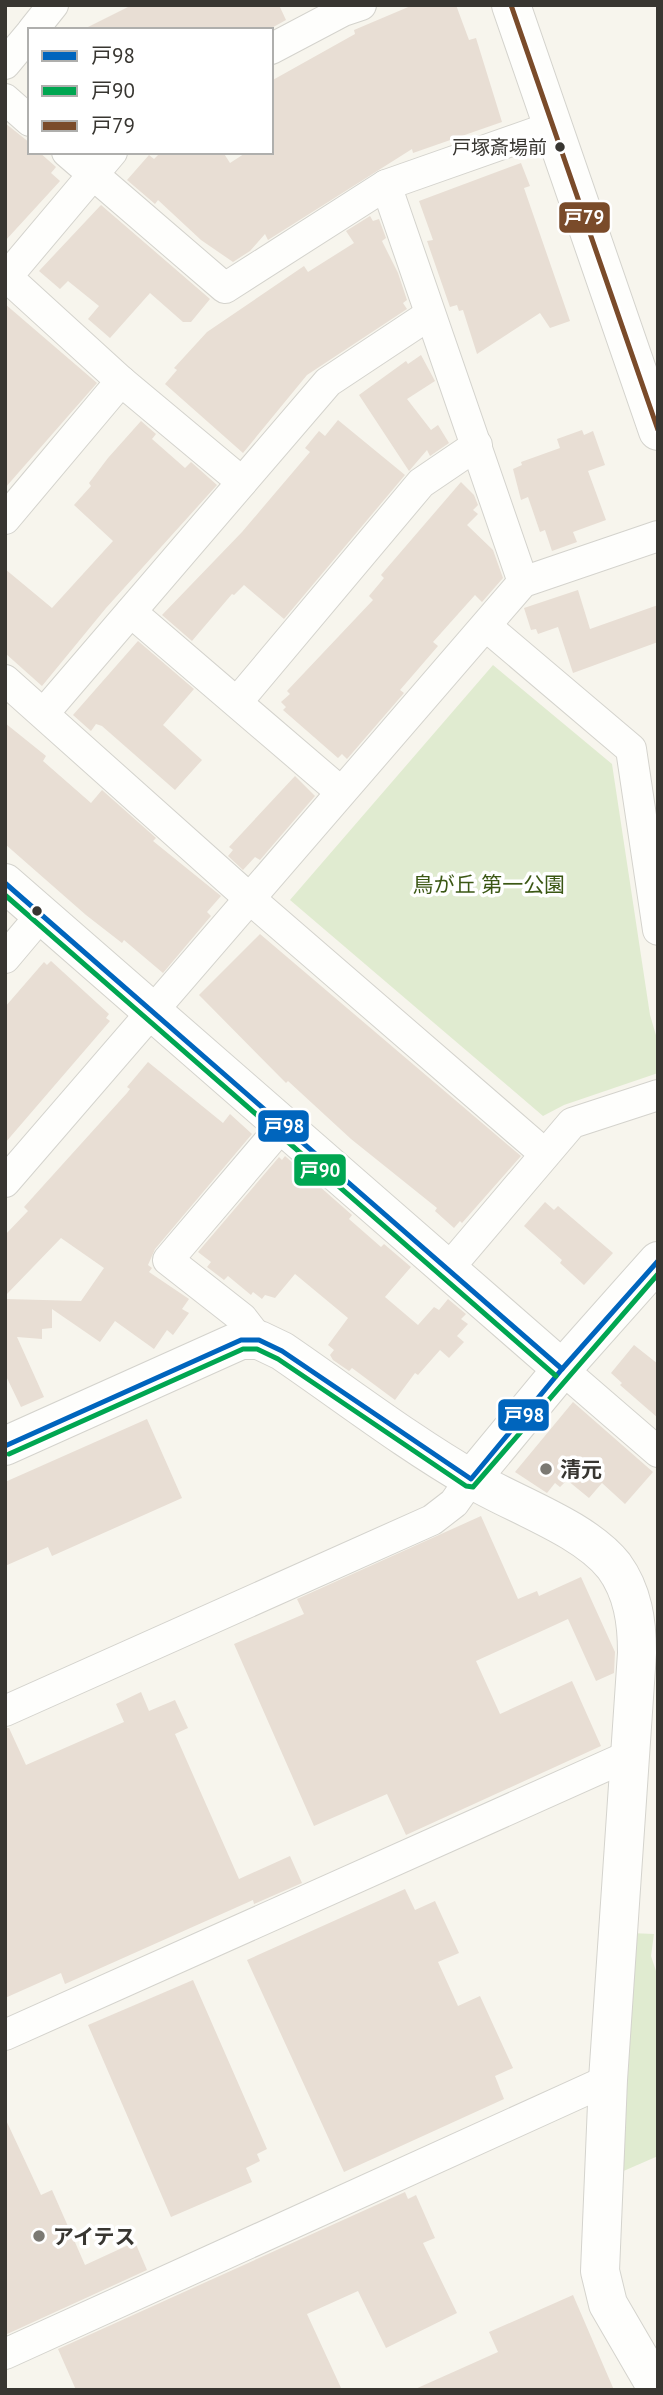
<svg xmlns="http://www.w3.org/2000/svg" width="663" height="2395" font-family="'PT Sans','Noto Sans JP',sans-serif">
<style>
.green{fill:#e0ebd0}
.building{fill:#e8ded4}
.lines{fill:none;stroke-linecap:round;stroke-linejoin:round}
.minor-casing{stroke:#d4d3cd;stroke-width:32}
.tertiary-casing{stroke:#d4d3cd;stroke-width:40}
.minor{stroke:#fefefc;stroke-width:30}
.tertiary{stroke:#fefefc;stroke-width:38}
.bus-1-casing{stroke:#fff;stroke-width:10}
.bus-2-casing{stroke:#fff;stroke-width:10}
.bus-3-casing{stroke:#fff;stroke-width:10}
.bus-1{stroke:#0065bd;stroke-width:5}
.bus-2{stroke:#00a651;stroke-width:5}
.bus-3{stroke:#7a4b2a;stroke-width:5}
.bus-dot{fill:#383631;stroke:#fff;stroke-width:2.5}
.poi-dot{fill:#7b7973;stroke:#fff;stroke-width:2.5}
.labels{text-anchor:middle;dominant-baseline:central;stroke-width:7;stroke-linejoin:round;paint-order:stroke}
.bus-label{font-size:19px;fill:#383631;stroke:#fff;text-anchor:end}
.park-label{font-size:21px;fill:#3b5714;stroke:#fff}
.poi-label{font-size:21px;font-weight:bold;fill:#383631;stroke:#fff;text-anchor:start}
.line-badge{stroke:#fff;stroke-width:2.5}
.badge-label{font-size:19px;text-anchor:middle;font-weight:bold;fill:#fff}
</style>
<rect width="100%" height="100%" fill="#f7f5ed"/>
<g class="green">
<path d="M493 665 612 764 650 1015 658 1042V1073L564 1105 543 1116 290 900Z"/>
<path d="M630 1933 654 1934 651 1956 658 1977V2156L619 2173Z"/>
</g>
<g class="building">
<path d="M132 5H279L286 20 268 30H82Z"/>
<path d="M413 5H456L469 40 476 38 502 122 413 153 412 149 268 240 265 234 250 251 233 262 201 240 158 200 155 204 127 180 149 155 154 159 161 152H223L230 163 247 152H271V81L355 34 354 30Z"/>
<path d="M5 123 30 143V152H39L56 167 51 173 60 181 5 241Z"/>
<path d="M521 163 530 186 524 188 570 321 550 328 540 313 477 354 463 310 459 311 457 305 450 307 427 241 433 240 419 201Z"/>
<path d="M101 205 210 299 191 322H183L150 293 110 338 88 319 99 306 68 281 60 289 39 271Z"/>
<path d="M370 216 373 221 379 219 386 238 382 241 398 273 407 300 403 303 407 309 307 375 243 453 165 384 177 370 174 368 207 332 304 266 308 272 354 243 346 231Z"/>
<path d="M5 304 97 383 5 488Z"/>
<path d="M421 355 435 381 407 399 431 430 438 425 449 443 430 456 427 450 409 471 359 395 406 361 408 364Z"/>
<path d="M338 420 405 475 284 619 244 585 234 595 232 594 192 641 162 615 242 532 310 452 305 448 319 431 325 436Z"/>
<path d="M141 421 156 434 152 439 185 468 191 462 217 485 106 608 42 686 5 653V569L52 608 113 541 74 505 91 486 89 483 108 458Z"/>
<path d="M582 430 584 435 593 431 605 465 588 471 606 520 573 532 577 542 552 551 545 530 540 532 528 497 521 500 513 469 522 465 521 462 560 448 557 439Z"/>
<path d="M461 482 474 495 478 505 473 510 478 514 467 525 493 550 503 578 482 602 475 595 433 642 438 646 400 690 404 693 347 759 342 754 338 758 283 710 286 707 281 702 290 694 287 691 373 600 369 596 384 578 381 575Z"/>
<path d="M578 590 590 629 658 605V642L573 673 558 627 538 634 536 629 531 630 524 608Z"/>
<path d="M138 641 194 689 163 725 202 760 175 790 102 726 96 724 91 731 73 715Z"/>
<path d="M5 723 46 756 43 761 91 803 102 790 156 838 153 841 221 896 207 912 211 916 163 973 124 940 122 943 86 915 5 844Z"/>
<path d="M295 776 315 796 260 860 255 857 243 870 228 856 233 850 229 847Z"/>
<path d="M260 934 521 1156 462 1223 460 1221 454 1228 435 1211 437 1208 351 1139 288 1081 286 1083 199 995Z"/>
<path d="M51 961 109 1014 106 1018 110 1021 5 1143V1007L44 962 47 965Z"/>
<path d="M148 1062 223 1123 230 1114 252 1134 155 1249 148 1265 152 1268 149 1272 189 1299 182 1309 189 1313 173 1335 167 1330 154 1349 115 1321 100 1342 52 1309V1328L42 1329V1339L17 1337 44 1397 21 1407 5 1374V1299L81 1301 104 1268 61 1238 5 1296V1235L28 1211 24 1207 127 1093 130 1089 127 1087Z"/>
<path d="M285 1156 352 1215 349 1219 381 1247 384 1244 411 1267 385 1297 418 1325 434 1307 439 1310 448 1299 466 1314 461 1319 468 1324 457 1336 464 1342 449 1358 440 1350 418 1375 415 1373 395 1400 352 1368 349 1371 333 1360 330 1355 334 1350 328 1345 348 1318 295 1274 275 1298 265 1295 262 1299 253 1292 251 1295 228 1276 224 1280 207 1267 211 1262 198 1252 279 1157 282 1160Z"/>
<path d="M545 1202 554 1210 558 1206 613 1253 584 1285 560 1263 562 1260 524 1226Z"/>
<path d="M634 1345 658 1364V1418L620 1385 622 1383 611 1373Z"/>
<path d="M573 1402 653 1472 625 1504 602 1483 589 1498 567 1480 560 1487 555 1483 547 1493 515 1472Z"/>
<path d="M147 1419 182 1498 52 1556 48 1547 5 1566V1482Z"/>
<path d="M481 1516 518 1599 537 1591 539 1596 581 1577 615 1652 614 1673 596 1681 568 1619 476 1661 500 1714 572 1681 601 1746 406 1835 387 1794 314 1826 234 1644 304 1614 297 1599Z"/>
<path d="M141 1692 149 1711 175 1700 188 1728 175 1734 239 1879 290 1856 302 1883 254 1904 253 1900 65 1984 61 1973 5 1998V1728H9L26 1765 124 1722 116 1704Z"/>
<path d="M405 1889 415 1910 435 1901 459 1953 438 1962 458 2006 480 1996 513 2068 495 2076 504 2099 344 2172 247 1960Z"/>
<path d="M193 1980 267 2149 257 2154 260 2161 246 2168 252 2182 171 2217 88 2025Z"/>
<path d="M5 2118 41 2195 52 2190 85 2265 135 2242 147 2270 5 2335Z"/>
<path d="M405 2192 408 2199 416 2195 435 2238 423 2243 457 2313 386 2348 358 2291 307 2314 342 2390H76L58 2349Z"/>
<path d="M573 2295 614 2390H413L498 2352 489 2332Z"/>
</g>
<g class="lines">
<g class="minor-casing">
<g id="minor">
<path d="M33 30 53 5"/>
<path d="M271 49 343 11 361 5"/>
<path d="M5 64 30 34"/>
<path d="M5 99 30 121"/>
<path d="M67 152 225 288 386 185 551 127"/>
<path d="M386 185 523 582"/>
<path d="M7 277 121 381 242 482"/>
<path d="M5 279 112 152"/>
<path d="M5 519 121 381"/>
<path d="M131 612 341 792"/>
<path d="M486 626 631 749 658 930"/>
<path d="M5 680 249 898 545 1154"/>
<path d="M238 701 421 483 477 445"/>
<path d="M44 713 328 382 429 315"/>
<path d="M5 958 42 914"/>
<path d="M5 1182 523 582 658 536"/>
<path d="M448 1269 572 1123 658 1095"/>
<path d="M259 1340 242 1318 168 1260 282 1126"/>
<path d="M562 1369 658 1452"/>
<path d="M5 1711 432 1520 454 1503 471 1479"/>
<path d="M5 2035 628 1756"/>
<path d="M5 2354 608 2080"/>
</g>
</g>
<g class="tertiary-casing">
<g id="tertiary">
<path d="M511 5 658 431"/>
<path d="M5 883 562 1369"/>
<path d="M5 1446 241 1340H259L282 1351C345 1394 407 1442 473 1480 515 1505 584 1528 614 1566 633 1592 637 1622 637 1653L608 2080 600 2271 608 2304 658 2390"/>
<path d="M471 1479 562 1369 658 1261"/>
</g>
</g>
<use href="#minor" class="minor"/>
<use href="#tertiary" class="tertiary"/>
<g class="bus-1-casing">
<g id="bus-1">
<path d="M5 883 562 1369"/>
<path d="M5 1446 241 1340H259L282 1351 471 1479 562 1369 658 1261"/>
</g>
</g>
<g class="bus-2-casing">
<g id="bus-2">
<path d="M5 895 556 1376"/>
<path d="M9 1454 243 1349H257L278 1359 466 1486 473 1487 658 1274"/>
</g>
</g>
<g class="bus-3-casing">
<path id="bus-3" d="M511 5 658 430"/>
</g>
<use href="#bus-1" class="bus-1"/>
<use href="#bus-2" class="bus-2"/>
<use href="#bus-3" class="bus-3"/>
</g>
<g class="bus-dot">
<circle cx="560" cy="147" r="6"/>
<circle cx="37" cy="911" r="6"/>
</g>
<g class="poi-dot">
<circle cx="546" cy="1469" r="7"/>
<circle cx="39" cy="2236" r="7"/>
</g>
<g class="labels">
<g class="bus-label">
<text x="547" y="147">戸塚斎場前</text>
</g>
<g class="park-label">
<text x="489" y="884">鳥が丘 第一公園</text>
</g>
<g class="poi-label">
<text x="560" y="1469">清元</text>
<text x="53" y="2236">アイテス</text>
</g>
</g>
<g class="line-badge">
<rect x="558" y="201" width="53" height="33" rx="7" fill="#7a4b2a"/>
<rect x="257" y="1109" width="53" height="34" rx="7" fill="#0065bd"/>
<rect x="293" y="1153" width="54" height="34" rx="7" fill="#00a651"/>
<rect x="497" y="1398" width="53" height="34" rx="7" fill="#0065bd"/>
</g>
<g class="badge-label">
<text x="584" y="224">戸79</text>
<text x="284" y="1133">戸98</text>
<text x="320" y="1177">戸90</text>
<text x="524" y="1422">戸98</text>
</g>
<rect width="663" height="2395" fill="none" stroke="#383631" stroke-width="14"/>
<rect x="28" y="28" width="245" height="126" fill="#ffffff" stroke="#afafad" stroke-width="2"/>
<rect x="42" y="51" width="35" height="10" fill="#0065bd" stroke="#afafad" stroke-width="2"/>
<text x="91" y="63" font-size="21" fill="#383631">戸98</text>
<rect x="42" y="86" width="35" height="10" fill="#00a651" stroke="#afafad" stroke-width="2"/>
<text x="91" y="98" font-size="21" fill="#383631">戸90</text>
<rect x="42" y="121" width="35" height="10" fill="#7a4b2a" stroke="#afafad" stroke-width="2"/>
<text x="91" y="133" font-size="21" fill="#383631">戸79</text>
</svg>
